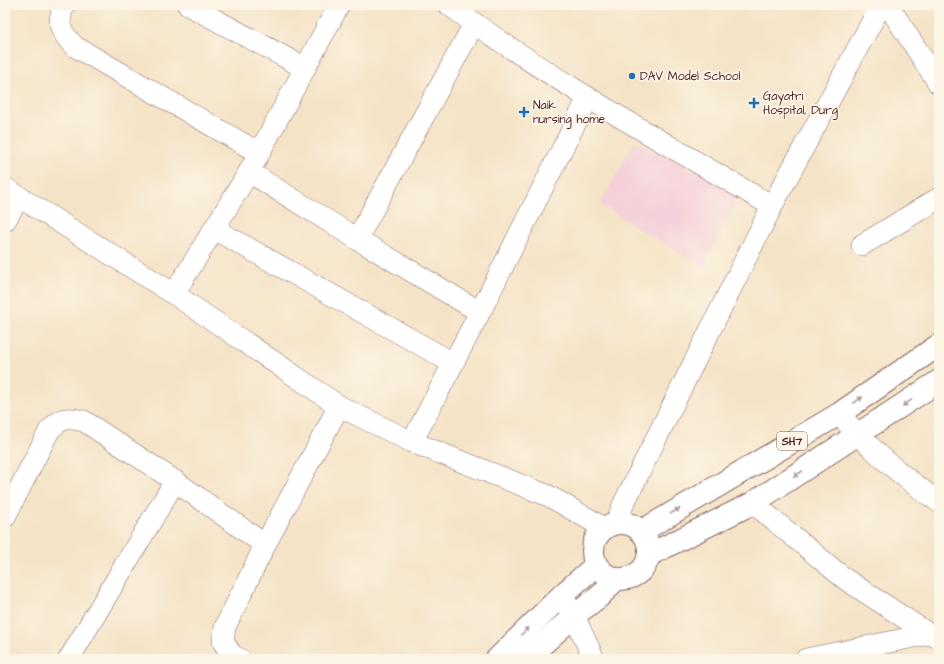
<svg xmlns="http://www.w3.org/2000/svg" width="944" height="664" font-family="'Architects Daughter',sans-serif">
<style>
.built{fill:#f5cfd9}
.lines{fill:none;stroke-linecap:round;stroke-linejoin:round}
.street-casing{stroke:#866461;stroke-width:22}
.primary-casing{stroke:#866461;stroke-width:24}
.street{stroke:#fff;stroke-width:21}
.primary{stroke:#fff;stroke-width:22}
.oneway{fill:#ae9aa0}
.poi-dot{fill:#1f6fb2;stroke:#fcf5e5;stroke-width:1.5}
.labels{text-anchor:middle;dominant-baseline:central;stroke-width:3.5;stroke-linejoin:round;paint-order:stroke}
.shield{fill:#fcf5e5;stroke:#7f5f63;stroke-width:1}
.shield-label{font-size:11px;font-weight:bold;fill:#4a1f2b}
.poi-label{font-size:12px;fill:#4a1f2b;stroke:#fcf5e5;text-anchor:start}
</style>
<rect width="100%" height="100%" fill="#fcf5e5"/>
<filter id="ink" filterUnits="userSpaceOnUse"><feTurbulence type="fractalNoise" baseFrequency=".025" numOctaves="2"/><feDisplacementMap in="SourceGraphic" scale="8" xChannelSelector="R" yChannelSelector="G"/><feConvolveMatrix kernelMatrix="1 2 1 2 8 2 1 2 1" color-interpolation-filters="sRGB"/></filter>
<filter id="wash" filterUnits="userSpaceOnUse"><feTurbulence type="fractalNoise" baseFrequency=".012" numOctaves="4" result="noise"/><feDisplacementMap in="SourceGraphic" scale="16" xChannelSelector="R" yChannelSelector="G"/><feGaussianBlur stdDeviation="0.9" result="paint"/><feColorMatrix in="noise" values="0 0 0 0 0 0 0 0 0 0 0 0 0 0 0 0 0 1.4 0 .05"/><feComposite in="paint" operator="in"/></filter>
<g filter="url(#wash)">
<rect width="100%" height="100%" fill="#f4e3c6"/>
<path class="built" d="M634 141 741 193 703 267 600 205Z"/>
</g>
<g filter="url(#ink)">
<g class="lines">
<g class="street-casing">
<g id="street">
<path d="M64 5C56 24 61 32 74 46L259 153"/>
<path d="M188 5 305 68"/>
<path d="M449 5C551 80 663 142 772 206L623 505 616 523"/>
<path d="M888 5 939 84"/>
<path d="M249 172 357 239 480 312"/>
<path d="M5 188 174 294 339 406 412 442 549 496 604 528"/>
<path d="M772 206 881 5"/>
<path d="M5 221 19 197"/>
<path d="M214 229 453 363"/>
<path d="M357 239 474 24"/>
<path d="M862 245 939 198"/>
<path d="M174 294 249 172 339 5"/>
<path d="M839 414C868 447 902 477 939 502"/>
<path d="M412 442 480 312 588 98"/>
<path d="M753 503 845 579 929 634 939 638"/>
<path d="M5 517 49 431C62 417 65 417 84 421L175 481 265 545"/>
<path d="M562 595 574 616 594 659"/>
<path d="M69 659 175 481"/>
<path d="M240 659 233 656 223 642 225 627 265 545 339 406"/>
<path d="M806 659 929 634"/>
</g>
</g>
<g class="primary-casing">
<g id="primary">
<circle cx="621" cy="551" r="28"/>
<path d="M642 531 839 414 939 345"/>
<path d="M649 555 753 503 939 381"/>
<path d="M497 659 562 595 596 565"/>
<path d="M526 659 574 616 600 596 616 579"/>
</g>
</g>
<use href="#street" class="street"/>
<use href="#primary" class="primary"/>
</g>
<defs><path id="oneway-solid" d="M-6-.8H1V-3.2L6.5 0L1 3.2V.8H-6Z"/></defs>
<g class="oneway">
<use href="#oneway-solid" transform="translate(858 400) rotate(-34)"/>
<use href="#oneway-solid" transform="translate(907 403) rotate(146)"/>
<use href="#oneway-solid" transform="translate(798 474) rotate(147)"/>
<use href="#oneway-solid" transform="translate(675 511) rotate(-31)"/>
<use href="#oneway-solid" transform="translate(525 631) rotate(-45)"/>
</g>
</g>
<g class="poi-dot">
<circle cx="632" cy="76" r="4"/>
<path d="M752 97h4v4h4v4h-4v4h-4v-4h-4v-4h4z"/>
<path d="M522 106h4v4h4v4h-4v4h-4v-4h-4v-4h4z"/>
</g>
<g class="labels">
<rect class="shield" x="777" y="432" width="30" height="18" rx="3"/>
<g class="shield-label">
<text x="792" y="441">SH7</text>
</g>
<g class="poi-label">
<text x="640" y="76">DAV Model School</text>
<text x="763" y="96">Gayatri<tspan x="763" dy="14">Hospital, Durg</tspan></text>
<text x="533" y="105">Naik<tspan x="533" dy="14">nursing home</tspan></text>
</g>
</g>
<rect width="944" height="664" fill="none" stroke="#fcf5e5" stroke-width="20"/>
</svg>
